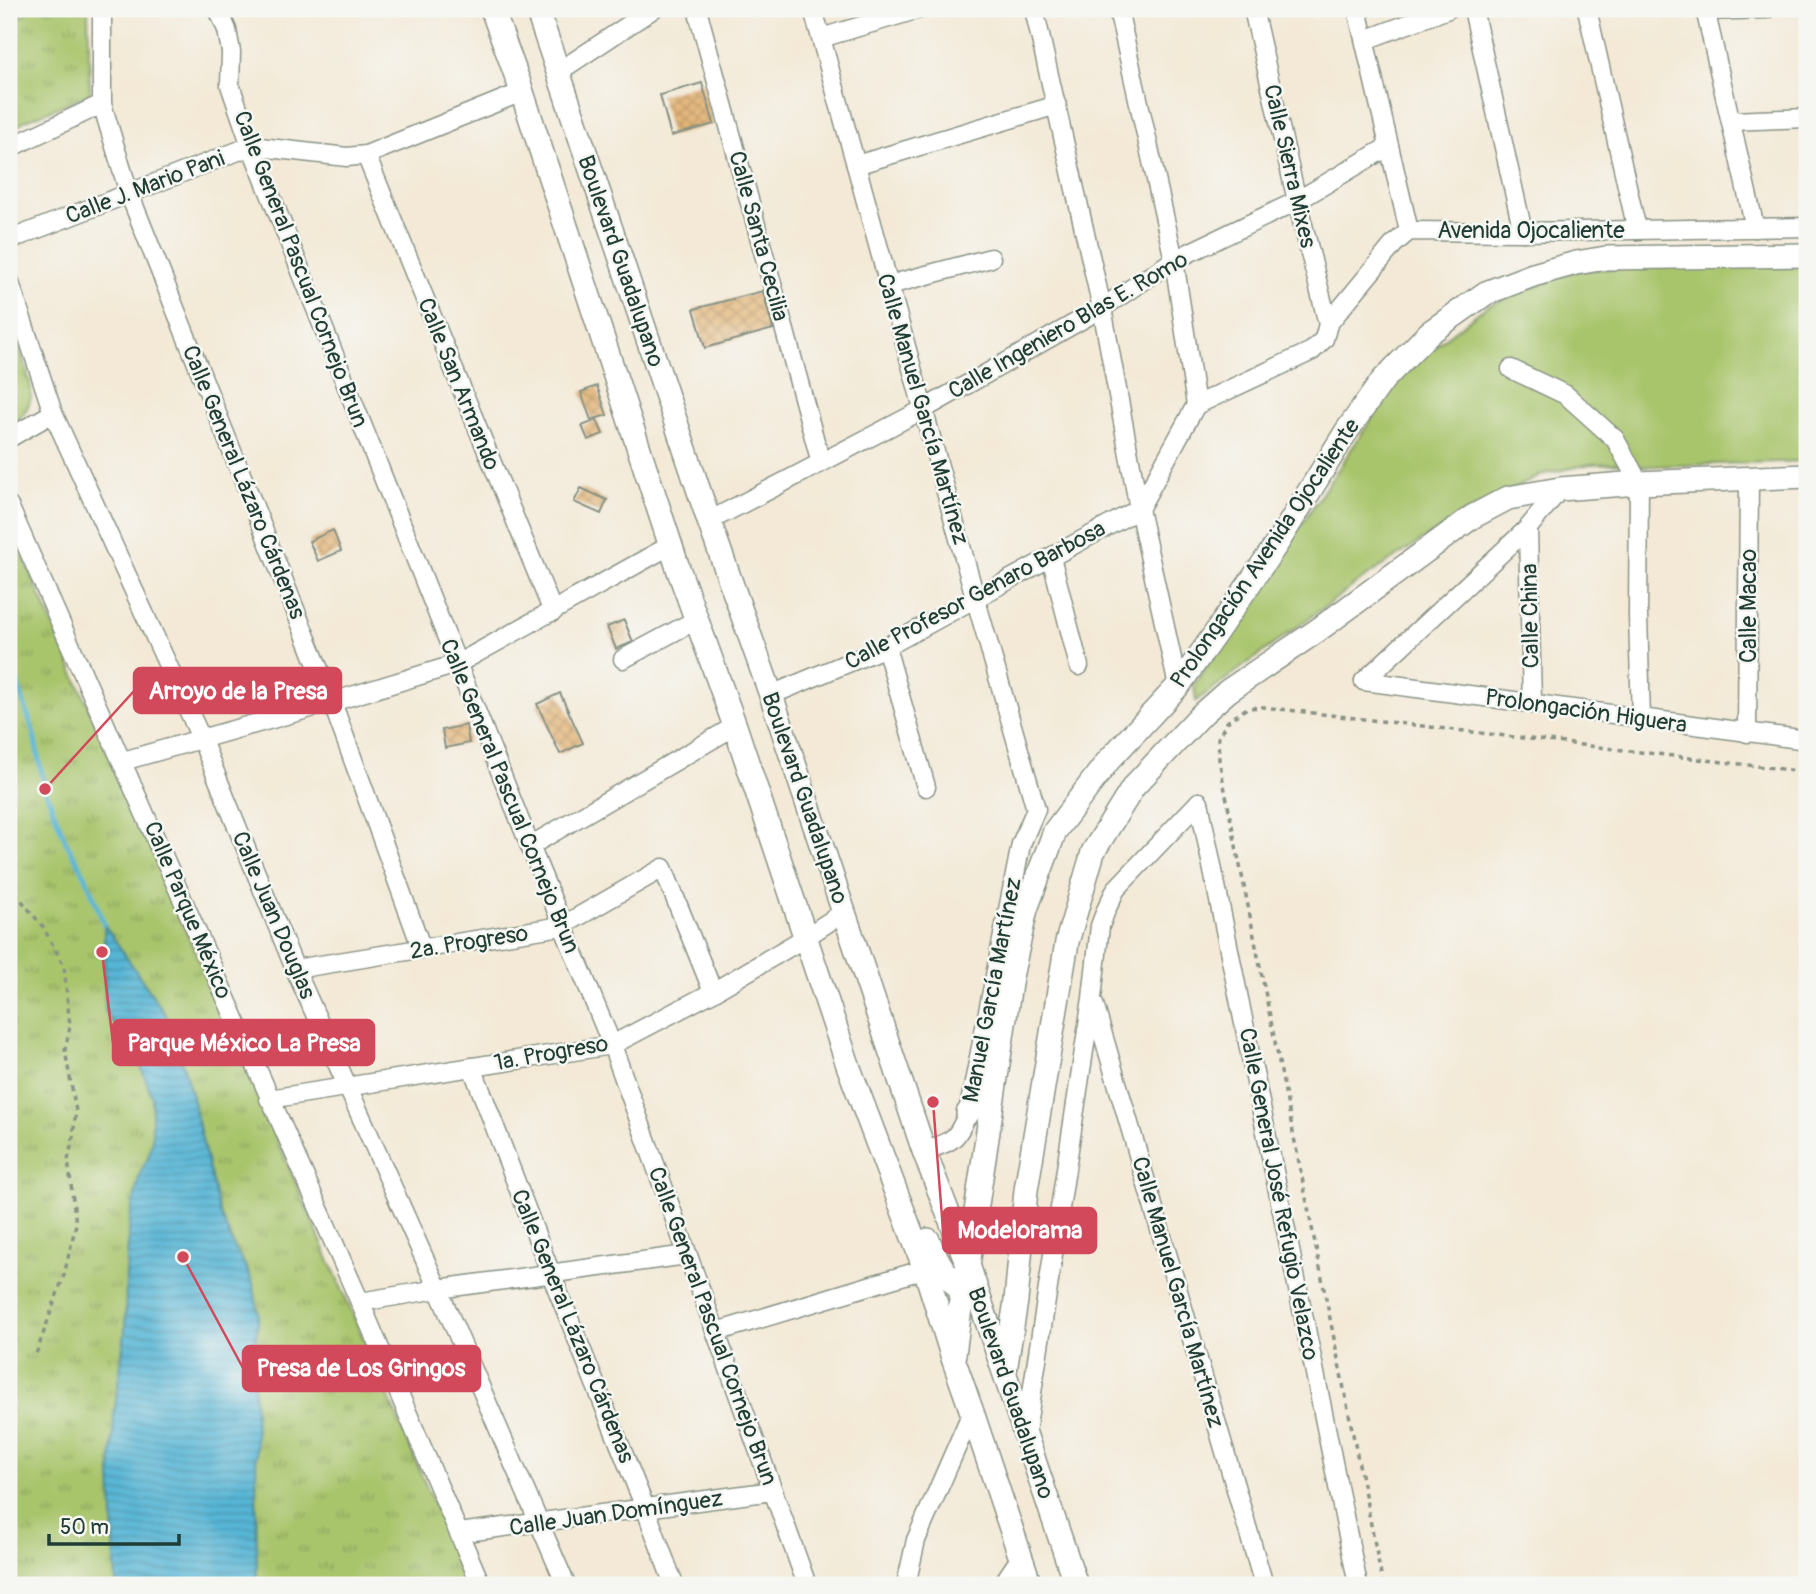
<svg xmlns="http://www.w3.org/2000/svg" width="1816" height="1594" font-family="Pangolin,sans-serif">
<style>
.grass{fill:#a9c56c;stroke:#648150;stroke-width:2}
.park{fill:url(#park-tufts);stroke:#648150;stroke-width:2}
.water{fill:url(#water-rules);stroke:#3a7984;stroke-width:2}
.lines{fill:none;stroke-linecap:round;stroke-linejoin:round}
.stream{stroke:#56b5d5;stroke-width:5}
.building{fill:url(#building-cross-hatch)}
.minor-casing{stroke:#899385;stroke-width:21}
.major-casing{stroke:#899385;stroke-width:26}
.path{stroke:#899385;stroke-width:3.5;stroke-dasharray:5 5;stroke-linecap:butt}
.minor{stroke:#fff;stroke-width:18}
.major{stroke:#fff;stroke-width:23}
.labels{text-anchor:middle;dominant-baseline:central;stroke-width:5;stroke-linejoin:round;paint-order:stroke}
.street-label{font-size:23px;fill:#1f3d34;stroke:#f6f6f2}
.leader{fill:none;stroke:#d1495b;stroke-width:2.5}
.callout-dot{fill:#d1495b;stroke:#f6f6f2;stroke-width:2.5}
.callout{fill:#d1495b;stroke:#d1495b;stroke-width:2.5}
.callout-label{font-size:24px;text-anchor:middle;font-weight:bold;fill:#fff}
</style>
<defs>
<pattern id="park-tufts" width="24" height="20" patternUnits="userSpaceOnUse" patternTransform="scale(1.75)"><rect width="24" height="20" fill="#a9c56c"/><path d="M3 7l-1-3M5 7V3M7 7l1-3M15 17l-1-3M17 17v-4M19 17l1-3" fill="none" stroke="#89a15a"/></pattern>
<pattern id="water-rules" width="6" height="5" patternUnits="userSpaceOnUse" patternTransform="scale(1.75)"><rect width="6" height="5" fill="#56b5d5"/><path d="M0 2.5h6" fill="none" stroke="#4794ae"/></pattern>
<pattern id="building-cross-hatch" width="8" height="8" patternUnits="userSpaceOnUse" patternTransform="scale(1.75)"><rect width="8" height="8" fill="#e2b06e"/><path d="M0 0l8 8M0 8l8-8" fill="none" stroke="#b7905b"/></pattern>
</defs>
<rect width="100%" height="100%" fill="#f6f6f2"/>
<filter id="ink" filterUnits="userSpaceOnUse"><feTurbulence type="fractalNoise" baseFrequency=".0143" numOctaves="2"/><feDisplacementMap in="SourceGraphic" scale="14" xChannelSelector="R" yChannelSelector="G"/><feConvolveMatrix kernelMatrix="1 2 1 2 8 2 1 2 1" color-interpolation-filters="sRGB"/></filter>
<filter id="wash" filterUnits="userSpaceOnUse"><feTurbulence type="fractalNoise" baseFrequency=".00686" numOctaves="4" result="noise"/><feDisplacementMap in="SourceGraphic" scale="28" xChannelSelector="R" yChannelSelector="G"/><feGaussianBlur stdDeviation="1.57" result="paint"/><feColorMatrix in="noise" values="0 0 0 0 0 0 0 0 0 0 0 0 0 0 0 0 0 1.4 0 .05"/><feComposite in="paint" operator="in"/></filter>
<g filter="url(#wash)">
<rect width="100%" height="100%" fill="#f3e9d6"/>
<path class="grass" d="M1807 266V461L1630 467 1624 463 1591 464 1544 474 1462 514 1364 578 1196 701 1194 685 1405 369 1487 306 1575 271 1635 267Z"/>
<g class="park">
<path d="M30 9H88L90 94 24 121 9 133V26Z"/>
<path d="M9 322C15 339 33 379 31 396 30 408 19 421 9 426Z"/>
<path d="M9 524 381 1379 468 1585H10L9 1576Z"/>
</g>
<path class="water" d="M104 924 172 1024 193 1101 219 1211 234 1247 246 1267 253 1284 259 1314 253 1361 256 1432 257 1585H116L111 1474 114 1414 125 1332 126 1273 130 1217 140 1173 148 1158 152 1141V1097L139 1061 105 1011Z"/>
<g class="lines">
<path class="stream" d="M9 657 33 731 45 789 66 842 85 875 104 924"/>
</g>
<g id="blocks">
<g class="building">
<path d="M702 83 714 124 671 136 660 95Z"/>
<path d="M763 291 773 329 705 348 694 309Z"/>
<path d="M597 386 607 415 591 420 581 392Z"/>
<path d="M597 420 603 434 588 440 582 426Z"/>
<path d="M581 488 607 500 601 514 574 502Z"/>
<path d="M333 530 341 551 318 561 309 541Z"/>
<path d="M624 620 633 642 616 649 607 627Z"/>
<path d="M560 693 583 743 560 754 537 704Z"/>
<path d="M466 725 469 743 445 748 442 730Z"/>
</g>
</g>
</g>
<g filter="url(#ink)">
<use href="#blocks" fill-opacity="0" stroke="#899385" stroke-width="2"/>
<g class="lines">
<g class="minor-casing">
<g id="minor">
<path d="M102 9V104L129 193 332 702 422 949"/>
<path d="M218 9 227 30 231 52 230 85 251 146 530 846 612 1045 807 1585"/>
<path d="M697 9 821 463"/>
<path d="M813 9 975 597 1036 809 1021 844 968 1113C955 1143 953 1140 924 1151"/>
<path d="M1034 9 1102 308 1139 509 1178 686"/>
<path d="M1118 9 1174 260 1196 405"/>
<path d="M1253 9 1297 201 1328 324"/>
<path d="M1357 9 1409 231"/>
<path d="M1473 9 1523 232"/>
<path d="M1587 9 1637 230"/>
<path d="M1705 9 1755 228"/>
<path d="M1705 11 1766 9"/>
<path d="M821 38 919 9"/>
<path d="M1365 40 1448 9"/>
<path d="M558 72 653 9"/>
<path d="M1731 121 1807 118"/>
<path d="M9 148 102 104"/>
<path d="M366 155 553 612"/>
<path d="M856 165 1057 105"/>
<path d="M9 240 251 146 347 157 366 155 522 92"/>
<path d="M9 280 53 413 201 738 295 969 438 1289 566 1585"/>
<path d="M889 285 991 258"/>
<path d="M1511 369 1566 395 1615 439 1639 483 1638 615 1641 719"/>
<path d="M9 438 53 413"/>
<path d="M9 506 360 1302 481 1585"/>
<path d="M709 521 924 409 1102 308 1174 260 1297 201 1389 146"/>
<path d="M1528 528 1532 704"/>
<path d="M1051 557 1079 666"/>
<path d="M886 647 926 787"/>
<path d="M623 659 696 620"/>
<path d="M1364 681 1807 740"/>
<path d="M1364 681 1528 528 1560 489"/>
<path d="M771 695 886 647 1139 509 1196 405 1312 351 1324 339 1328 324 1394 244 1409 231 1523 232 1807 227"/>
<path d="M1747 733 1749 479"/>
<path d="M123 761 332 702 457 664 671 545"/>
<path d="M1199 802 1358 1585"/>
<path d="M530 846 735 726"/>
<path d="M295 969 562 926 663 868 713 992"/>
<path d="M1094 1004 1264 1585"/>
<path d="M472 1067 551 1274 646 1510 674 1585"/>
<path d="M269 1099 612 1045 713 992 806 937 844 912"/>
<path d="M360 1302 438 1289 687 1255"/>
<path d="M716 1332 925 1269"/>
<path d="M1026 1432 1092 998 1100 926 1106 910 1116 889 1199 802"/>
<path d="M459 1533 773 1491"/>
<path d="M906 1585 916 1540 972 1412"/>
<path d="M1002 1585 1021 1557"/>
</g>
</g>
<g class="major-casing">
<g id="major">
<path d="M492 9 519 83 679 571 735 726 849 1068 925 1269 954 1361 972 1412 1030 1585"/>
<path d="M537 9 709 521 771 695 924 1151 968 1265 1076 1585"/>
<path d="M968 1113 994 1078"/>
<path d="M928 1240C938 1263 950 1283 971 1299"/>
<path d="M954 1354 962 1293 968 1265 1011 977 1026 909 1055 831 1108 761 1178 686 1215 634 1278 542 1346 432 1383 380 1429 333 1486 293 1533 275 1576 263 1606 258 1807 255"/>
<path d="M1005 1371 1016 1301 1026 1190 1067 942 1093 852 1134 786 1202 714 1228 691 1318 630 1472 517 1508 498 1560 489 1639 483 1807 476"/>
</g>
</g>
<g class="path">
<path d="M9 885 43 927 64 966 70 1027 65 1050 76 1111 73 1137 68 1160 76 1224 64 1275 36 1354"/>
<path d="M1383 1585 1219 760 1218 738 1227 722 1247 708 1263 707 1807 772"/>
</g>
<use href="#minor" class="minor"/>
<use href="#major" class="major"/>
</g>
</g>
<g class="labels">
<g class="street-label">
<text transform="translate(1290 166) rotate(77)">Calle Sierra Mixes</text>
<text transform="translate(145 187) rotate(-21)">Calle J. Mario Pani</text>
<text x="1531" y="230">Avenida Ojocaliente</text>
<text transform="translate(759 236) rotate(75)">Calle Santa Cecilia</text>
<text transform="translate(621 261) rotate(71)">Boulevard Guadalupano</text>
<text transform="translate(301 269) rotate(69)">Calle General Pascual Cornejo Brun</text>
<text transform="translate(1068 325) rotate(-30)">Calle Ingeniero Blas E. Romo</text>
<text transform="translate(459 384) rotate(68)">Calle San Armando</text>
<text transform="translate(923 409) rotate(74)">Calle Manuel García Martínez</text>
<text transform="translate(244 482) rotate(68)">Calle General Lázaro Cárdenas</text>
<text transform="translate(1265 553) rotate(-56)">Prolongación Avenida Ojocaliente</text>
<text transform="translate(975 595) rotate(-28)">Calle Profesor Genaro Barbosa</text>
<text transform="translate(1748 606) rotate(-90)">Calle Macao</text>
<text transform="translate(1530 616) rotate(-91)">Calle China</text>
<text transform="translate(1586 711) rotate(8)">Prolongación Higuera</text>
<text transform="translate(510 796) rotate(68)">Calle General Pascual Cornejo Brun</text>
<text transform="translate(805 798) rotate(71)">Boulevard Guadalupano</text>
<text transform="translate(188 910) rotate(67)">Calle Parque México</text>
<text transform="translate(274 915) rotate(67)">Calle Juan Douglas</text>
<text transform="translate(469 942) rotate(-9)">2a. Progreso</text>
<text transform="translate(992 990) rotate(-79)">Manuel García Martínez</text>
<text transform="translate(551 1053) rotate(-10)">1a. Progreso</text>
<text transform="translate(1279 1194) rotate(79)">Calle General José Refugio Velazco</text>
<text transform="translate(1178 1292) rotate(74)">Calle Manuel García Martínez</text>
<text transform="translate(573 1326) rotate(68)">Calle General Lázaro Cárdenas</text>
<text transform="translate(713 1326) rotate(70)">Calle General Pascual Cornejo Brun</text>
<text transform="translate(1011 1393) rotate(71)">Boulevard Guadalupano</text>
<text transform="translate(616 1513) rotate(-8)">Calle Juan Domínguez</text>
</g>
</g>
<path class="leader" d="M45 789L134 691M102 952L113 1043M933 1102L943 1230M183 1257L243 1368"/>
<g class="callout-dot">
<circle cx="45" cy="789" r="7"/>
<circle cx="102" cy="952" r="7"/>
<circle cx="933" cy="1102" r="7"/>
<circle cx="183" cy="1257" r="7"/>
</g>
<g class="callout">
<rect x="134" y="668" width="207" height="45" rx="7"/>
<rect x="113" y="1020" width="261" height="45" rx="7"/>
<rect x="943" y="1208" width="153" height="45" rx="7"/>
<rect x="243" y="1346" width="237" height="45" rx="7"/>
</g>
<g class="callout-label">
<text x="238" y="699">Arroyo de la Presa</text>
<text x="244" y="1051">Parque México La Presa</text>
<text x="1020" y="1238">Modelorama</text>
<text x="361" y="1376">Presa de Los Gringos</text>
</g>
<rect width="1816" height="1594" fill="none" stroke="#f6f6f2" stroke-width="35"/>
<path d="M49 1534v10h130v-10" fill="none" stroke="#1f3d34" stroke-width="3.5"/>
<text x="60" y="1534" font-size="21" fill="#1f3d34" stroke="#f6f6f2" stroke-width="5" paint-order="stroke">50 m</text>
</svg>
